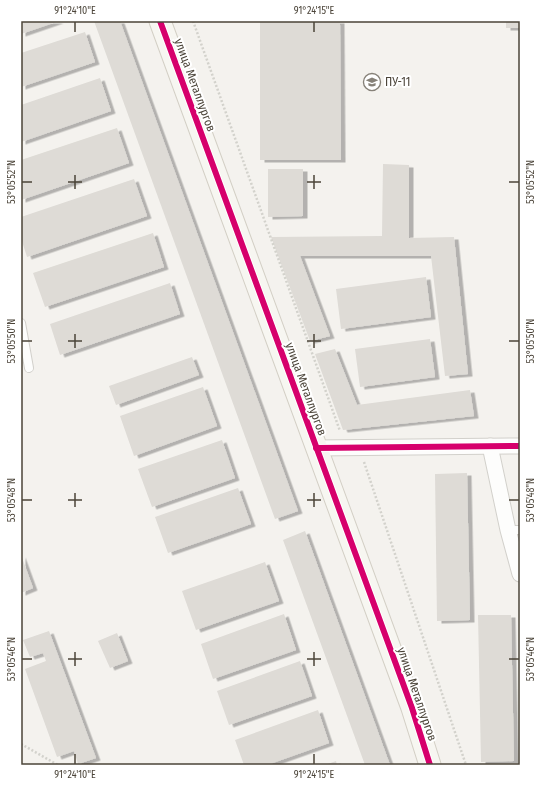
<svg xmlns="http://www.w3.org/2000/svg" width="541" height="786" font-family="'Fira Sans Condensed',sans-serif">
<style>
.building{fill:#dedbd6;filter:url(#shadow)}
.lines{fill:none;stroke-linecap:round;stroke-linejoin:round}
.lane-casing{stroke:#d2d0cb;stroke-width:10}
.street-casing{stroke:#d2d0cb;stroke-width:17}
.secondary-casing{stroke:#d3cfc5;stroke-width:23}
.path{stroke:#d3d2cc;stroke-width:2.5;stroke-dasharray:2 2;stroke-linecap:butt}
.lane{stroke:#fdfdfc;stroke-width:8}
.street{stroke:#fdfdfc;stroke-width:15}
.secondary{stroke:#f7f6f1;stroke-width:21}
.cycleway-casing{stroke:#fff;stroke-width:8}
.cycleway{stroke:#d6006c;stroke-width:6}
.ticks{fill:none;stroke:#4b4439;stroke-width:1.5}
.labels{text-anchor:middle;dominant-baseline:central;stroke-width:4;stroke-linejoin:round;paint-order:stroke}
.poi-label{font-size:12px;fill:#4b4439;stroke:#fff;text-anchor:start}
.street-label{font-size:12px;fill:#4b4439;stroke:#fff}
.neatline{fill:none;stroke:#4b4439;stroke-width:1.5}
.ticks-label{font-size:10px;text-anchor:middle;fill:#4b4439}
</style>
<defs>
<filter id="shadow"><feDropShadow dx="4.5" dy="2.5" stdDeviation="0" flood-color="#0004"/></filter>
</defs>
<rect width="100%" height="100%" fill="#f4f2ee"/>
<g class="building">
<path d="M21 21H59L21 34Z"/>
<path d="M94 21H120L298 511 275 519Z"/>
<path d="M260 21H340L341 160H260Z"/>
<rect x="506" y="21" width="14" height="7"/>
<path d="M85 32 95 62 21 87V53Z"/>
<path d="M100 78 111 111 21 142V105Z"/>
<path d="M117 128 129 163 21 200V160Z"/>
<path d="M383 164 409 165V238L454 237 468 374 445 376 431 256H300L330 336 310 341 271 237 382 236Z"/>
<path d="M268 169H303V216L268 217Z"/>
<path d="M134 179 147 216 27 257 21 238V217Z"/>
<path d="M153 233 164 267 45 307 33 273Z"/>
<path d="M426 277 431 317 341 329 336 289Z"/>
<path d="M170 283 180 314 60 355 50 324Z"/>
<path d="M430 339 435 377 360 387 355 349Z"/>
<path d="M335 349 357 405 470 390 474 416 343 430 315 354Z"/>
<path d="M192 357 199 375 116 405 109 386Z"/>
<path d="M203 387 217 426 134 456 120 416Z"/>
<path d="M222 440 235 478 152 507 138 469Z"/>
<path d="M467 473 470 620 437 621 435 474Z"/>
<path d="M238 488 251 524 168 553 155 517Z"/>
<path d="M305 531 390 765H365L283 540Z"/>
<path d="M21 555 33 588 21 593Z"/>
<path d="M265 562 279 601 196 630 182 591Z"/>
<path d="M284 614 296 650 213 679 201 644Z"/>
<path d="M478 615H511L514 761 481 762Z"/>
<path d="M49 631 96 758 78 764 74 751 57 757 25 669 46 661 43 653 30 657 23 640Z"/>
<path d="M117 633 128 661 110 668 98 641Z"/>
<path d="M300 661 312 696 229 725 217 691Z"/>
<path d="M318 710 329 743 267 765H244L235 740Z"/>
<path d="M336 761 337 765H325Z"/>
</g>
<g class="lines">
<g class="lane-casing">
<g id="lane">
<path d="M21 323 29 368"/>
<path d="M508 530H520"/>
</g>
</g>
<g class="street-casing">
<g id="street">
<path d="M490 446 508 530 520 574"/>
<path d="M316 448 520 446"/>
</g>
</g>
<g class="secondary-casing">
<path id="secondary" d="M160 21 412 708 430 765"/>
</g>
<g class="path">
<path d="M193 21 340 431"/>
<path d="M364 462 466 765"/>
<path d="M21 744 58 765"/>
</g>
<use href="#lane" class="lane"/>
<use href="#street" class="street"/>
<use href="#secondary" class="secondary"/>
<g class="cycleway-casing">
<g id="cycleway">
<path d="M160 21 412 708 430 765"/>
<path d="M316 448 520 446"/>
</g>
</g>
<use href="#cycleway" class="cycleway"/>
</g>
<path class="ticks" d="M75 22V32M314 22V32M75 175V189M314 175V189M22 182H32M68 182H82M307 182H321M509 182H519M75 334V348M314 334V348M22 341H32M68 341H82M307 341H321M509 341H519M75 493V507M314 493V507M22 500H32M68 500H82M307 500H321M509 500H519M75 652V666M314 652V666M22 659H32M68 659H82M307 659H321M509 659H519M75 754V764M314 754V764"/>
<defs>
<g id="university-ring" transform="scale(0.9)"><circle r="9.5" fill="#fff" stroke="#868178" stroke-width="1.5"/><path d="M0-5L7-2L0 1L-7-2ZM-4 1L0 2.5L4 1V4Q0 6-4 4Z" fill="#868178"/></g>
</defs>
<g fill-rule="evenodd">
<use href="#university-ring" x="372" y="82"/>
</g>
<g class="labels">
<g class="poi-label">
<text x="385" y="82">ПУ-11</text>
</g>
<g class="street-label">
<text transform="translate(195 85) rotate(70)">улица Металлургов</text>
<text transform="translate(306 389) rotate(70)">улица Металлургов</text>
<text transform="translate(417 694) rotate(71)">улица Металлургов</text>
</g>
</g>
<rect width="541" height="786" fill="none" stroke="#ffffff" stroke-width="44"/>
<rect x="22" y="22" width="497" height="742" class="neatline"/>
<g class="ticks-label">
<text x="75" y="14">91°24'10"E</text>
<text x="314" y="14">91°24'15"E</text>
<text transform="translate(11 182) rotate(-90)" y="4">53°05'52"N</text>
<text transform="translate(530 182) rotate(-90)" y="4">53°05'52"N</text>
<text transform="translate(11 341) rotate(-90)" y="4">53°05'50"N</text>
<text transform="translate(530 341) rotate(-90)" y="4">53°05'50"N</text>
<text transform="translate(11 500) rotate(-90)" y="4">53°05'48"N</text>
<text transform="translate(530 500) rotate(-90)" y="4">53°05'48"N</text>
<text transform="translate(11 659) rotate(-90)" y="4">53°05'46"N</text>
<text transform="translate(530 659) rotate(-90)" y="4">53°05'46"N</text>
<text x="75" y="778">91°24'10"E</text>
<text x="314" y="778">91°24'15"E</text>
</g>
</svg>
